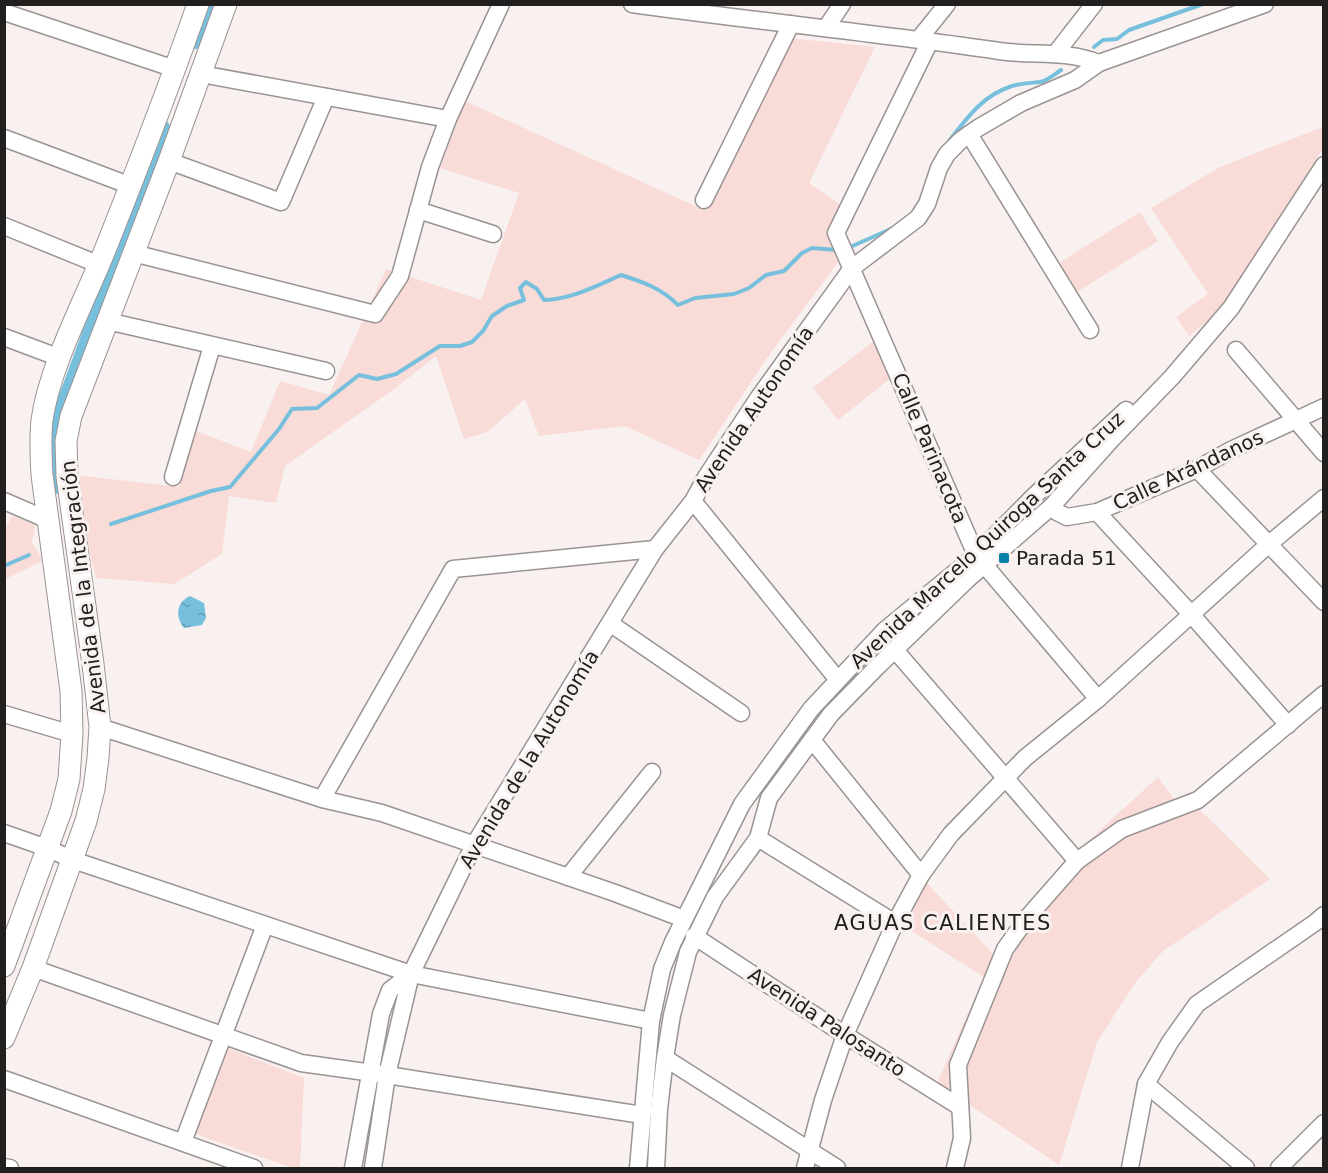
<svg xmlns="http://www.w3.org/2000/svg" width="1328" height="1173" font-family="'DejaVu Sans',sans-serif">
<style>
.grass{fill:#f9dbd7}
.water{fill:url(#water-ripples)}
.lines{fill:none;stroke-linecap:round;stroke-linejoin:round}
.stream{stroke:#77c0dd;stroke-width:4}
.canal{stroke:#77c0dd;stroke-width:12}
.minor-casing{stroke:#9a9393;stroke-width:19}
.major-casing{stroke:#9a9393;stroke-width:23}
.minor{stroke:#fff;stroke-width:16}
.major{stroke:#fff;stroke-width:21}
.poi-dot{fill:#0282a6;stroke:#f8f1f0;stroke-width:2}
.labels{text-anchor:middle;dominant-baseline:central;stroke-width:6;stroke-linejoin:round;paint-order:stroke}
.street-label{font-size:20px;fill:#22201f;stroke:#f8f1f0}
.poi-label{font-size:20px;fill:#22201f;stroke:#f8f1f0;text-anchor:start}
.neighbourhood-label{font-size:21px;letter-spacing:1.5px;fill:#22201f;stroke:#f8f1f0}
</style>
<defs>
<pattern id="water-ripples" width="26" height="14" patternUnits="userSpaceOnUse" patternTransform="scale(1.5)"><rect width="26" height="14" fill="#77c0dd"/><path d="M2 4q2-2 4 0t4 0M15 11q2-2 4 0t4 0" fill="none" stroke="#619cb3"/></pattern>
</defs>
<rect width="100%" height="100%" fill="#f8f1f0"/>
<g class="grass">
<path d="M789 38 875 47 809 183 842 206 827 234 838 262 767 358 699 460 625 426 539 436 525 399 487 432 464 439 436 356 394 389 285 466 276 503 229 496 222 554 174 584 96 578 81 515 76 475 179 487 196 431 251 452 280 381 329 395 386 269 481 300 519 193 440 168 465 101 706 211Z"/>
<path d="M1323 127V148L1221 310 1189 336 1176 317 1208 294 1151 208 1220 167Z"/>
<path d="M1140 212 1158 241 1077 292 1059 263Z"/>
<path d="M875 340 892 377 838 420 813 388Z"/>
<path d="M12 516 35 525 32 543 43 561 5 579 4 532Z"/>
<path d="M1158 777 1183 812 1197 807 1270 879 1163 951 1135 983 1097 1042 1059 1165 937 1083 984 977 905 927 926 882 994 955C1035 884 1099 832 1158 777Z"/>
<path d="M225 1047 304 1078 300 1168H293L192 1133Z"/>
</g>
<path class="water" d="M190 596 204 603 206 618 202 625 184 628C175 617 176 602 190 596Z"/>
<g class="lines">
<g class="stream">
<path d="M1094 47 1103 40 1117 39 1129 30 1203 4"/>
<path d="M949 141C967 118 983 95 1012 86 1023 83 1031 83 1040 82 1047 81 1055 74 1061 70"/>
<path d="M848 248 893 228"/>
<path d="M111 524 211 491 230 487 279 429 292 409 317 408 359 375 377 379 396 374 440 346H460L472 342 483 331 492 316 507 306 524 300 520 288 526 282 537 289 544 300C572 299 596 286 621 275 643 282 661 288 678 305L695 298 734 294 749 288 766 275 784 271 802 253 812 248 837 250"/>
<path d="M4 566 29 555"/>
</g>
<g class="canal">
<path d="M195 43 209 4"/>
<path d="M56 488V438L61 407 164 127"/>
</g>
<g class="minor-casing">
<g id="minor">
<path d="M632 4C754 21 877 33 999 51 1033 56 1066 50 1099 63"/>
<path d="M4 12 175 69"/>
<path d="M826 28 842 4"/>
<path d="M919 39 947 4"/>
<path d="M930 41 836 233 976 555 1098 699"/>
<path d="M1056 53 1094 4"/>
<path d="M201 74 448 119"/>
<path d="M969 134 1090 330"/>
<path d="M4 138 131 186"/>
<path d="M169 161 281 202 326 97"/>
<path d="M704 200 791 24"/>
<path d="M418 210 493 234"/>
<path d="M4 226 100 265"/>
<path d="M133 253 375 314 400 276 430 167 448 119 501 4"/>
<path d="M107 321 326 371"/>
<path d="M4 337 60 358"/>
<path d="M1236 350 1324 453"/>
<path d="M1197 469 1324 602"/>
<path d="M173 477 212 346"/>
<path d="M4 501 48 520"/>
<path d="M693 501 838 680"/>
<path d="M1052 506 1057 512 1067 517 1097 512 1197 469 1231 450 1324 407"/>
<path d="M1097 512 1191 614 1288 725"/>
<path d="M611 624 741 713"/>
<path d="M895 650 1077 861"/>
<path d="M4 714 72 734"/>
<path d="M100 727 322 799 382 813 615 893 684 919"/>
<path d="M812 740 921 875"/>
<path d="M322 799 453 569 655 549"/>
<path d="M4 833 47 848 73 860 411 974 651 1021"/>
<path d="M758 838 895 923"/>
<path d="M568 877 652 772"/>
<path d="M694 936 845 1035 960 1107"/>
<path d="M33 968 301 1063 387 1075 642 1115"/>
<path d="M665 1058 837 1168"/>
<path d="M4 1079 254 1168"/>
<path d="M1146 1084 1246 1168"/>
<path d="M183 1142 265 925"/>
<path d="M4 1167 10 1168"/>
<path d="M353 1168 381 1014 390 990 411 974"/>
<path d="M373 1168 387 1075 411 974 474 845 655 549 693 501 706 477 759 397 852 268 918 218 927 204 939 168 947 154 961 140 978 128 1021 103 1075 80 1099 63 1265 4"/>
<path d="M638 1168 651 1021 662 969 673 942 742 804 811 709 885 630 976 555 1033 497 1126 410"/>
<path d="M656 1168 659 1109 665 1058 672 1015 688 952 715 897 758 838 769 798 831 714 876 668 968 579 1052 506 1112 439 1172 377 1231 308 1324 165"/>
<path d="M805 1168 823 1100 845 1035 895 923 921 875 951 834 1025 758 1098 699 1269 544 1324 498"/>
<path d="M955 1168 962 1138 958 1065 1005 949 1027 918 1077 861 1122 829 1198 800 1324 694"/>
<path d="M1130 1168 1146 1084 1170 1042 1197 1004 1316 922 1324 915"/>
<path d="M1279 1168 1324 1123"/>
</g>
</g>
<g class="major-casing">
<g id="major">
<path d="M4 966 61 811 69 779 72 734 71 691 42 475C41 457 40 438 42 420 50 363 88 295 109 240 140 162 170 84 198 4"/>
<path d="M4 1038 33 968 86 821 94 789 98 758 100 727 93 664 67 476 66 441 71 416 169 161 226 4"/>
</g>
</g>
<use href="#minor" class="minor"/>
<use href="#major" class="major"/>
</g>
<rect class="poi-dot" x="998" y="552" width="12" height="12" rx="3"/>
<g class="labels">
<g class="street-label">
<text transform="translate(754 409) rotate(-56)">Avenida Autonomía</text>
<text transform="translate(930 448) rotate(67)">Calle Parinacota</text>
<text transform="translate(1188 470) rotate(-25)">Calle Arándanos</text>
<text transform="translate(987 540) rotate(-43)">Avenida Marcelo Quiroga Santa Cruz</text>
<text transform="translate(83 587) rotate(-97)">Avenida de la Integración</text>
<text transform="translate(529 759) rotate(-59)">Avenida de la Autonomía</text>
<text transform="translate(827 1022) rotate(33)">Avenida Palosanto</text>
</g>
<g class="poi-label">
<text x="1016" y="558">Parada 51</text>
</g>
<g class="neighbourhood-label">
<text x="943" y="923">AGUAS CALIENTES</text>
</g>
</g>
<rect width="1328" height="1173" fill="none" stroke="#22201f" stroke-width="12"/>
</svg>
